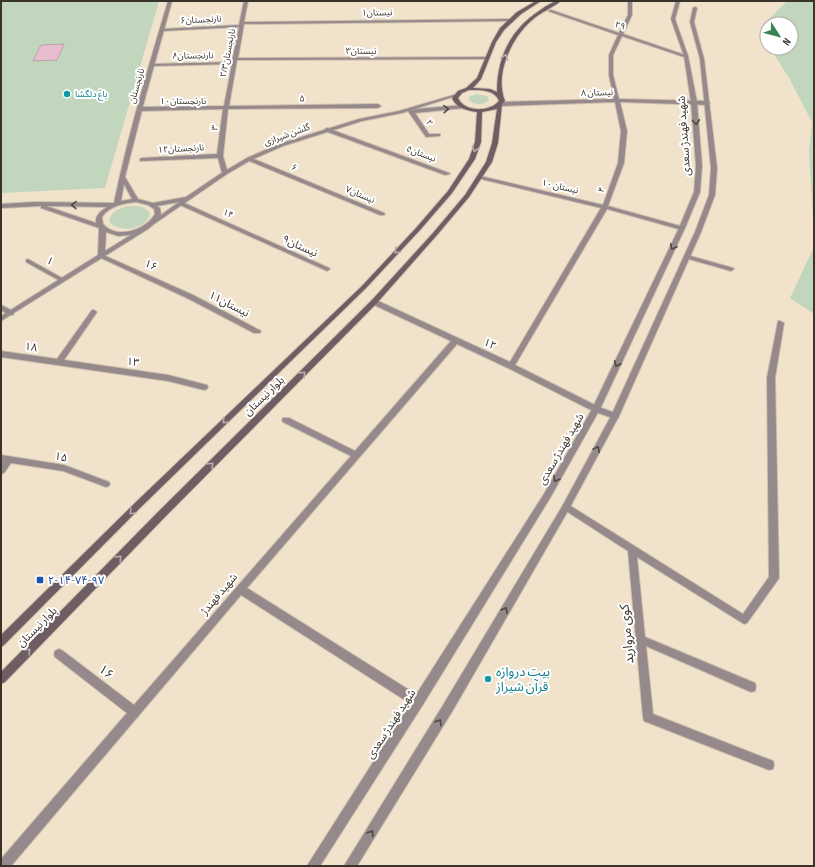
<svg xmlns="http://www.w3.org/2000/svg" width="815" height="867" font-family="'Sofia Sans Condensed','Noto Sans Arabic',sans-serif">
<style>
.green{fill:#c1d6bc}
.building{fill:#e9bcce;stroke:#bca2ac}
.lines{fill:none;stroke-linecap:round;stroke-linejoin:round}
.minor-casing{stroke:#ccbfac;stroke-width:2}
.tertiary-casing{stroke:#ccbfac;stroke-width:2}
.secondary-casing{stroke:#ccbfac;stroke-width:2}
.minor{fill:#95898c;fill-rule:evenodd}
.tertiary{fill:#95898c;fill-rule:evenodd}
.secondary{fill:#6e5d62;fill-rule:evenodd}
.oneway{stroke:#b6aeb0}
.oneway2{stroke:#504842}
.culture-dot{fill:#0f9aa8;stroke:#fff;stroke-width:1.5}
.transit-dot{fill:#1a4fb4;stroke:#fff;stroke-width:1.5}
.labels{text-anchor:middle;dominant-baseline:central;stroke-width:4;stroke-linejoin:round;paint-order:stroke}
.far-street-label{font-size:9px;fill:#39332a;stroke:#fff}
.far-culture-label{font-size:9px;fill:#0d838f;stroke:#fff;text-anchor:start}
.street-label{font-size:11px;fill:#39332a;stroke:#fff}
.transit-label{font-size:11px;fill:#164399;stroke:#fff;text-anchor:start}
.near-street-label{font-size:13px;fill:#39332a;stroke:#fff}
.near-culture-label{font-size:13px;fill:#0d838f;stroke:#fff;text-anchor:start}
</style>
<rect width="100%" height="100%" fill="#f1e2cc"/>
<g class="green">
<path d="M1 1H159L105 188 1 193Z"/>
<path d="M814 1V237L809 152 812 122 789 78 770 48H791V24H767V43L765 40 766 22 786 2Z"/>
<path d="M477 94 487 96 489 100C483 106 474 105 469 100V97Z"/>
<path d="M127 206C136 206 146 205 150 214 147 229 119 234 110 222 109 212 119 209 127 206Z"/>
<path d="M814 247V314L790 298Z"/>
</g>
<path class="building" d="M64 44 57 60 33 61 41 45Z"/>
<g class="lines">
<g class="minor-casing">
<g id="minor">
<path d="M244 1H248L244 22 511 19 513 20 511 21 244 24 238 58 487 57 489 58 487 59 237 60 229 106 378 104 381 106 378 108 228 109 223 156 228 173 225 175 222 173 218 158 140 161V159L142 158 217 154 223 109 140 111 137 109 140 107 224 106 232 64 152 66 150 65 152 64 232 62 239 27 162 31 160 30 162 29 239 25Z"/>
<path d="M628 1H632V15L623 34 688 56 684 57 622 36 613 55V75L619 99 707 101 710 103 707 105 620 102 627 131 624 163 608 206 684 227 685 228 682 230 607 209 515 365 599 407 618 414 619 416 618 418 615 419 593 411 508 368 457 344 247 588 422 698 423 702 422 706 418 707 414 706 241 595 11 866H1V859L127 713 55 657 54 654 55 651 59 649 63 651 134 705 351 456 283 422 282 420 283 418H289L355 451 451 341 372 304 371 302 372 300H376L510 362 601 208 477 178 480 176 603 205 618 163 621 131 615 102 500 106 497 104 500 102 614 99 609 75V55L618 35 548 11 551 10 619 33 628 15Z"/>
<path d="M409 110H413L429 134H440V136L426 137 408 111Z"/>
<path d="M327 128 449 173 450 174 445 175 325 131V129Z"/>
<path d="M249 157 384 213 385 214 384 215H380L247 160 246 159Z"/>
<path d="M182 202 329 268 330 269 327 271 325 270 180 205 179 204Z"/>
<path d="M101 254 193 295 261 331 260 333H254L189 299 99 257V255Z"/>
<path d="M687 255 733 268 734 269 731 271 685 258V256Z"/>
<path d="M28 259 64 279 65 280 64 281H60L26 262V260Z"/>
<path d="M1 305 13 311 14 313 13 315H9L1 310Z"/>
<path d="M92 310H94L97 312 64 360 168 375 207 385 208 387 207 389 204 390 168 381 1 357V351L57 359Z"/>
<path d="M778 321H780L784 323 775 378 779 578 777 581 747 623 744 624 637 557 645 637 755 683 756 687 755 691 751 692 646 646 653 714 773 761 774 765 773 769 769 770 644 721 643 717 628 551 563 509 562 507 563 505 566 503 569 505 743 614 769 577 767 378Z"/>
<path d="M1 455 64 465 109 482 110 484 109 486 106 487 63 471 11 463 4 473 1 474V464L3 461H1Z"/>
</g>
</g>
<g class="tertiary-casing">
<g id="tertiary">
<path d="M168 1H172L144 102 125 177 138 199 153 203 186 197 223 172 247 158 279 144 359 119 399 111 457 94 459 95 402 113 362 121 283 146 251 160 227 174 154 224 148 229 1 321V316L98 255 99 228 41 208V206L1 208V204L35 202 114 203C128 135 148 68 168 1ZM124 184 132 199 121 201ZM136 202 148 205 154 209 155 214C146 230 117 240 103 224L102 217C109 206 124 203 136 202ZM179 202 161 215 160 208 157 206ZM46 206 107 207C101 211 95 215 96 223ZM106 232 118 236 131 235 105 251Z"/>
<path d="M676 1H680L675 19 688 56 697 102 702 166 700 192 685 228 600 409 550 498 422 706 320 866H307L544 494 592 409 679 228 694 192 696 166 691 102 684 56 671 19Z"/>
<path d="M695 7 697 8 694 22 704 59 717 168 715 195 701 232 619 416 569 509 453 710 357 866H344L445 702 563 505 611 416 695 232 709 195 711 168 700 59 690 22 693 8Z"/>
<path d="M463 105 465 106V108L415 113 412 111 415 109Z"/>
</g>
</g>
<g class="secondary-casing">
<path id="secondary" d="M536 1H541L521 14 504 30 496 42 481 79 473 88 490 89 497 92C497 58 510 30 539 11 546 6 553 1 561 1 552 8 541 12 532 20 512 37 494 74 505 101L502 104 498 143 492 162 469 197 437 235 376 304 163 519 5 682 1 684V672L157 513 372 300 433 233 465 195 486 162 492 143 497 109 482 112 481 142 475 159 452 193 420 230 366 288 142 506 4 645 1 647V635L136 502 362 286 416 228 448 191 469 159 475 142 477 112C468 111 456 108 452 98L458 91 466 88 477 78 492 42 500 28 517 12ZM469 90C479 90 495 89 499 101 490 112 465 113 458 98L462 93Z"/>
</g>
<use href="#minor" class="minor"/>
<use href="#tertiary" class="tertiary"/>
<use href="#secondary" class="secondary"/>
</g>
<defs><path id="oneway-chevron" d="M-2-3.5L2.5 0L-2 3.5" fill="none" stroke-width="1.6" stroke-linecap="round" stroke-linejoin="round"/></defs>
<g class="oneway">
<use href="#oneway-chevron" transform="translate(505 57) rotate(-71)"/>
<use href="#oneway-chevron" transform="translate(475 149) rotate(109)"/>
<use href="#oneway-chevron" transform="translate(397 251) rotate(133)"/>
<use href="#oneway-chevron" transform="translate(303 374) rotate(-44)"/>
<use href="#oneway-chevron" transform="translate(225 421) rotate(136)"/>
<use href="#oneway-chevron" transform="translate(211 465) rotate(-45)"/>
<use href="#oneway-chevron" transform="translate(132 512) rotate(135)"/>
<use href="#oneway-chevron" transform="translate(119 558) rotate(-46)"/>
<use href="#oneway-chevron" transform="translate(28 651) rotate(-45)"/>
</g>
<g class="oneway2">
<use href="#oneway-chevron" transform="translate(446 109) rotate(-4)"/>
<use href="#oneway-chevron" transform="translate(696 122) rotate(85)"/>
<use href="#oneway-chevron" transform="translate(74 205) rotate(-179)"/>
<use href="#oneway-chevron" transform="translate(673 247) rotate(115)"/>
<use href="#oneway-chevron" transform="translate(617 364) rotate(115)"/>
<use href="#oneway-chevron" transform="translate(597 449) rotate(-62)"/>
<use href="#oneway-chevron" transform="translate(556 479) rotate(120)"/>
<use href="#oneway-chevron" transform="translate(505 610) rotate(-60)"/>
<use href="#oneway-chevron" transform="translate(439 722) rotate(-58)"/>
<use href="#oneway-chevron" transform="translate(371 833) rotate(-58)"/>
</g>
<g class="culture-dot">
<circle cx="67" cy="94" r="4"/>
<circle cx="488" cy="679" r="4"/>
</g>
<rect class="transit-dot" x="36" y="576" width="8" height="8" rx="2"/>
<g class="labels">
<g class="far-street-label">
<text transform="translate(377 13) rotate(-1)">۱نیستان</text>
<text transform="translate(201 20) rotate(-3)">۶نارنجستان</text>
<text transform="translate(620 26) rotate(19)">۲۹</text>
<text x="361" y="51">۳نیستان</text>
<text transform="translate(228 53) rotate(-79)">۲/۳نارنجستان</text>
<text transform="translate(193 56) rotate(-1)">۸نارنجستان</text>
<text transform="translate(137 86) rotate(-74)">نارنجستان</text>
<text transform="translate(597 93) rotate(-2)">نیستان ۸</text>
<text transform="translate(302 99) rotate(-1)">۵</text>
<text x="183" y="101">۱۰نارنجستان</text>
<text transform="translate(429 123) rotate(55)">۲</text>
<text transform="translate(215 128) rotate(-83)">۳</text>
<text transform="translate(287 135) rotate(-20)">گلشن شیرازی</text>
<text transform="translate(181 149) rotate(-3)">۱۲نارنجستان</text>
<text transform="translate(421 154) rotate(21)">۵نیستان</text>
<text transform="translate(294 168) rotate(23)">۶</text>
<text transform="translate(560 187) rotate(13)">نیستان ۱۰</text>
<text transform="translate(602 190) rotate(-70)">۴</text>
<text transform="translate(360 195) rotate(23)">۷نیستان</text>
<text transform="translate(228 214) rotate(24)">۱۴</text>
</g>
<g class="far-culture-label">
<text x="75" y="94">باغ دلگشا</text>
</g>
<g class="street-label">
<text transform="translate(684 136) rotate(-94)">شهید فهندژ سعدی</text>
<text transform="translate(300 246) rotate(24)">۹نیستان</text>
<text transform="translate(50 261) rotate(29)">۱</text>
<text transform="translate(151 265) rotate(24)">۱۶</text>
<text transform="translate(229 304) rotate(27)">۱۱نیستان</text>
<text transform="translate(490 344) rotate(25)">۱۲</text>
<text transform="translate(31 347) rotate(8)">۱۸</text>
<text transform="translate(133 362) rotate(8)">۱۳</text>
<text transform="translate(264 396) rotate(-44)">بلوار نیستان</text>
<text transform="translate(561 449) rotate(-60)">شهید فهندژ سعدی</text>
<text transform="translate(61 457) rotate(12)">۱۵</text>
<text transform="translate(219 594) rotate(-50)">شهید فهندژ</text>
<text transform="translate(37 627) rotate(-45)">بلوار نیستان</text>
<text transform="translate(391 724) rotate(-57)">شهید فهندژ سعدی</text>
</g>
<g class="transit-label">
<text x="48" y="580">۲-۱۴-۷۴-۹۷</text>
</g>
<g class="near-street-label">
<text transform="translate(627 634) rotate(-95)">کوی مروارید</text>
<text transform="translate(106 672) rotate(37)">۱۶</text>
</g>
<g class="near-culture-label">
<text x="496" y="672">بیت دروازه<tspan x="496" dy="15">قرآن شیراز</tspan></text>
</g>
</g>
<rect width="815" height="867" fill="none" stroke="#39332a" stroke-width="4"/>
<g transform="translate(779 36) rotate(126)"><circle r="19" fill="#ffffff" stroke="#b0adaa"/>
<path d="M0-3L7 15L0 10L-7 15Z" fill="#378351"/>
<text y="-6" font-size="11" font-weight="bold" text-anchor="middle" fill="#39332a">N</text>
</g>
</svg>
